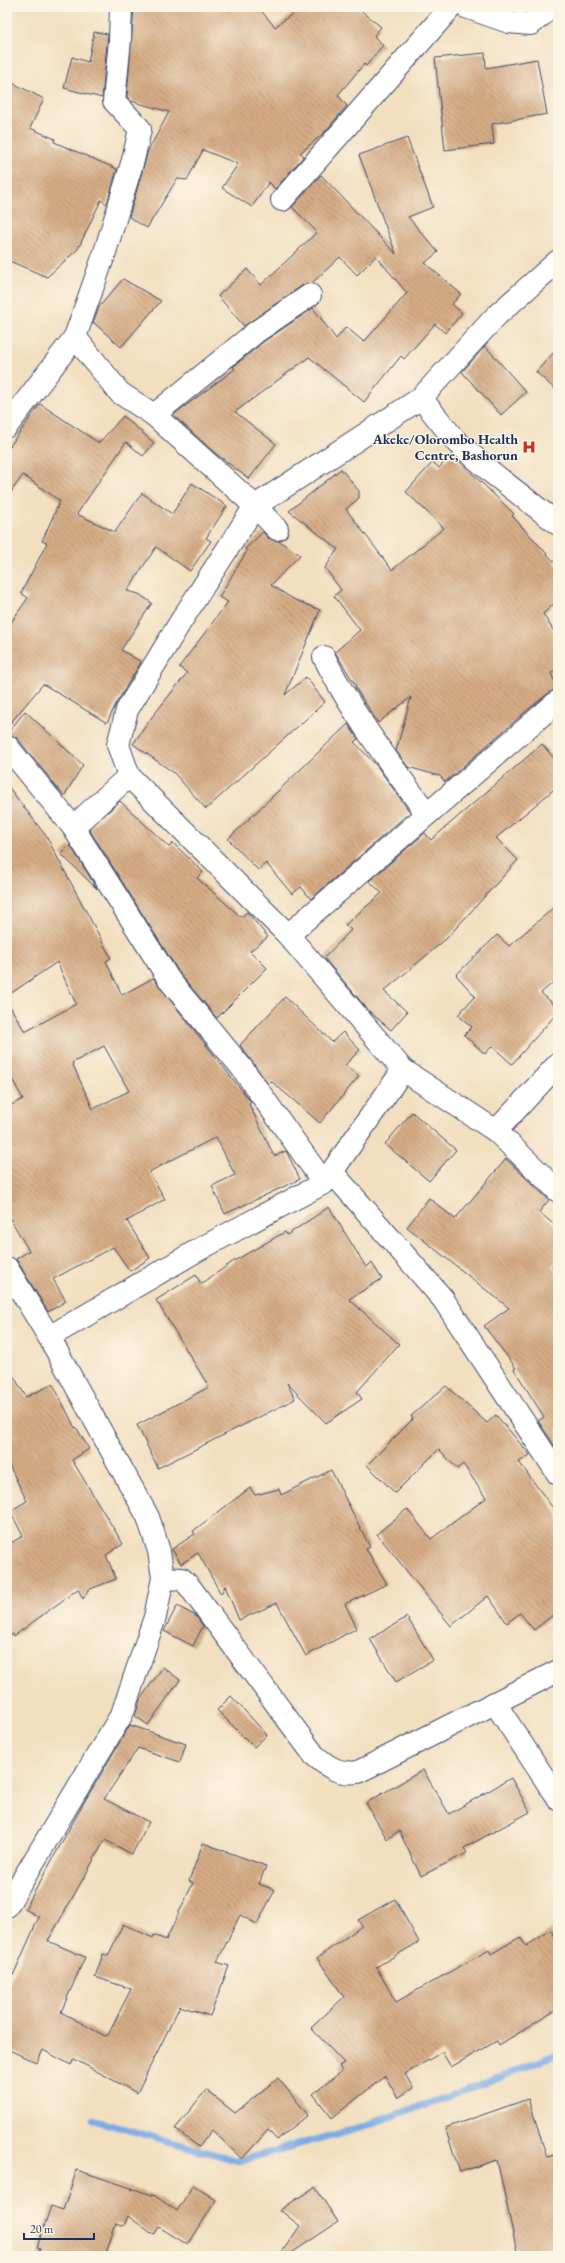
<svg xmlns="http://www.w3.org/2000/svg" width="565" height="2263" font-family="'EB Garamond',serif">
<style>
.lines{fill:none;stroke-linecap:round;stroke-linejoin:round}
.stream{stroke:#7babe6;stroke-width:7}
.building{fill:url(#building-back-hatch);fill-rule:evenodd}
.street-casing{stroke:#3b496d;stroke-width:24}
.street{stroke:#fff;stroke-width:22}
.labels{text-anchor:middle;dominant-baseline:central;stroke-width:3;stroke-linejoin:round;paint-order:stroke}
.poi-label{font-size:14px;font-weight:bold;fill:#1b2f5e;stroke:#fcf5e5;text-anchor:end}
</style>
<defs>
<pattern id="building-back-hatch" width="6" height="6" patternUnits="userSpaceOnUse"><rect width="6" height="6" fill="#d5ac85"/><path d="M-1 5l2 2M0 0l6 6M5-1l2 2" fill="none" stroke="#ac8c70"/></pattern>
</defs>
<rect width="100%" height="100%" fill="#fcf5e5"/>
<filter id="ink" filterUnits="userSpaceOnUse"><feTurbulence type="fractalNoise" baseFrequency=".025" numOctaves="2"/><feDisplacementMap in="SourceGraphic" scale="8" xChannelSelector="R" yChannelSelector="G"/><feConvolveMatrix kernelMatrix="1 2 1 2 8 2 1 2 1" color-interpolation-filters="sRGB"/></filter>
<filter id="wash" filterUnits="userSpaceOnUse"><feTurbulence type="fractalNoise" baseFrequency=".012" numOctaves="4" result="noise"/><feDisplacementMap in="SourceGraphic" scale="16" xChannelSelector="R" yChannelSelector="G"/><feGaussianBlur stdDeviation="0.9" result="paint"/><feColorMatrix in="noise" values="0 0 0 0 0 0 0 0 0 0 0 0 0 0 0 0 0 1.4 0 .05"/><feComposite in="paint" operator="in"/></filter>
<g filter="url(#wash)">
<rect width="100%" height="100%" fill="#f2dfc0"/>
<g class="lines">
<path class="stream" d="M93 2120 239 2161 361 2127 481 2085 558 2054"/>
</g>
<g id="blocks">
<g class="building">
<path d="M134 7H258L275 27 301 7H357L381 27 374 36 383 45 366 66 364 64 338 95 347 106 324 133 300 153 304 156 275 189 269 182 252 207 222 188 238 164 203 150 187 180 177 179 147 228 129 217 148 151 169 112 131 101 127 97Z"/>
<path d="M94 32 108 34 102 98 64 88 72 57 88 62Z"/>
<path d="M485 53 486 68 537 59 547 114 492 124 494 144 445 150 435 58Z"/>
<path d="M7 80 44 99 30 128 55 139 54 142 117 169 107 204 101 200 78 249 47 277 7 260Z"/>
<path d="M407 138 433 207 408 217 438 252 425 263 461 294 452 304 462 313 445 333 435 324 404 359 401 356 364 402 309 357 235 412 276 444 249 479 215 453 173 415 235 369 233 367 263 342 313 308 336 339 346 327 364 342 407 293 376 256 357 275 340 257 312 283 303 285 244 326 218 296 247 269 261 285 317 232 292 207 321 175 396 254 359 155Z"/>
<path d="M123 279 161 301 121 347 93 322 99 307Z"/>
<path d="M485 346 526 392 501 415 462 372Z"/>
<path d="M558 348V392L536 372Z"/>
<path d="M40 404 99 443 123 416 154 443 143 456 126 442 77 514 115 532 142 493 172 514 192 483 227 506 206 538 211 541 190 571 156 547 127 591 139 594 152 603 121 650 141 662 116 704 107 723 43 684 7 727V628L28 598 21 593 47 543 42 541 60 501 23 475 7 497V450Z"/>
<path d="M452 454 514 514 512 516 558 566V600L543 614 558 638V668L551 673 558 689 550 692 531 707 445 782 440 776 408 767 396 751 411 697 378 723 355 687 356 686 335 652 360 630 334 596 341 590 325 568 338 549 289 511 341 469 359 491V498L346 509 392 570 444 528 406 492 433 462 439 468Z"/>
<path d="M263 532 268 538 279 541 300 555 271 585 293 599 320 610 285 695 306 677 325 702 206 809 174 773 133 744 152 717 187 673 179 667 228 602 219 597 247 551 245 549Z"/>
<path d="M25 711 83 765 64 796 17 738 7 734Z"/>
<path d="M348 724 358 739 354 742 377 766 410 812 311 899 301 887 292 894 266 863 258 870 228 839Z"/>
<path d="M542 744 558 763V786L496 838 518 860 446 939 384 991 407 1012 391 1030 370 1012 324 958 351 930 345 925 382 893 369 881 425 833 431 840Z"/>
<path d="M7 785 46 836 111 958 106 961 122 995 153 978 251 1102 249 1104 274 1156 286 1151 300 1179 225 1214 212 1186 235 1175 216 1137 149 1172 165 1199 127 1221 150 1258 130 1271 113 1247 53 1279 66 1301 48 1312 16 1259 29 1251 7 1213V1107L23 1099 7 1070V1001L25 1032 76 1004 57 962 7 996ZM104 1046 129 1091 93 1109 72 1063Z"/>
<path d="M120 801 169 847 173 843 203 872 197 878 241 917 247 912 268 937 250 951 267 968 217 1018 180 974 89 829Z"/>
<path d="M70 845 97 889 61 854Z"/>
<path d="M558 904V978L541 993 558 1008V1012L512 1064 492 1046 485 1054 464 1035 472 1027 458 1015 475 996 456 975 497 935 509 946Z"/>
<path d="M285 997 332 1042 343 1032 360 1050 345 1065 359 1076 320 1123 271 1081 268 1084 240 1045Z"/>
<path d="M412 1112 456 1150 429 1181 385 1144Z"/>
<path d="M506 1159 549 1200 539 1212 558 1228V1259L552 1266 558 1274V1451L538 1421 544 1417 514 1369 516 1368 484 1326 509 1308 407 1227 429 1198 455 1219Z"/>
<path d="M329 1207 366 1267 372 1263 382 1279 349 1299 399 1344 357 1392 362 1399 326 1423 287 1383 295 1399 158 1468 137 1425 209 1387 156 1300 196 1275 201 1284 234 1261 285 1232 287 1235Z"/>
<path d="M7 1365 26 1397 53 1384 75 1428 76 1427 89 1449 72 1460 123 1544 106 1555 116 1579 88 1590 83 1599 78 1589 14 1636 13 1634 7 1637V1545L23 1536 10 1511 27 1501 7 1461Z"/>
<path d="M446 1386 487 1423 496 1415 530 1455 519 1462 558 1515V1611L534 1630 520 1613 507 1623 488 1596 451 1626 377 1534 407 1509 431 1539 486 1498 463 1464 457 1469 439 1449 395 1493 367 1465 413 1419 411 1416Z"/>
<path d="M331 1470 370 1547 366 1549 387 1584 345 1604 357 1628 306 1656 277 1603 239 1620 225 1586 221 1594 198 1553 181 1564 172 1549 195 1534 193 1531 250 1488 255 1495 279 1489 281 1495Z"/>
<path d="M177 1606 196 1616 203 1626 193 1646 164 1631Z"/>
<path d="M407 1617 433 1660 396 1682 370 1639Z"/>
<path d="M163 1667 180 1680 148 1725 135 1716 141 1698Z"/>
<path d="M231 1696 267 1735 254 1747 217 1710Z"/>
<path d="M130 1725 186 1744 180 1762 138 1748 104 1799 149 1822 132 1854 105 1840 48 1941 85 1957 61 2012 105 2036 108 2035 131 1989 95 1977 103 1954 108 1956 123 1924 153 1938 154 1935 166 1940 193 1883 189 1881 203 1843 266 1866 259 1884 275 1890 257 1924 240 1915 217 1962 229 1966 210 2016 180 2006 137 2093 74 2059 71 2065 43 2050 37 2063 7 2049V1989L39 1917 25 1909 83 1804Z"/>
<path d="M423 1770 449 1814 511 1778 530 1812 464 1848 467 1853 421 1876 399 1831 387 1839 366 1803Z"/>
<path d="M395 1899 419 1942 376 1967 396 2002 489 1950 491 1954 520 1937 526 1946 551 1930 558 1942V2009L499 2045 497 2041 451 2067 442 2052 405 2074 413 2088 398 2098 385 2076 332 2118 313 2094 342 2071 339 2066 344 2063 311 2028 344 1997 317 1958 362 1926 358 1920Z"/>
<path d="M278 2078 308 2115 277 2140 268 2130 242 2159 212 2130 199 2147 175 2129 206 2090 235 2113Z"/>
<path d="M528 2099 547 2157 558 2154V2256H518L497 2160 460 2172 445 2128Z"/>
<path d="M77 2170 155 2196 177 2211 193 2185 216 2200 188 2245 159 2227 154 2235 128 2216 124 2226 116 2223 105 2256H37L40 2248 37 2247 51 2206 63 2210Z"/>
<path d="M315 2187 338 2222 287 2256H279L300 2226 280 2210Z"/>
</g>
</g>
</g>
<g filter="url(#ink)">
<use href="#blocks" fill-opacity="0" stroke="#3b496d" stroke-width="1"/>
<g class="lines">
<g class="street-casing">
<g id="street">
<path d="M466 7 509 22 531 24 542 15 546 7"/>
<path d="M282 200 451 7"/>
<path d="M75 337 120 393 154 415 255 506 277 529"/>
<path d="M421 398 455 440 491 472 558 524"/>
<path d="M154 415 256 332 310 295"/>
<path d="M7 426 75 337 105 252 133 160 140 129 114 101 120 40 121 7"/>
<path d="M324 657C352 714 390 763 427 814"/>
<path d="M7 746 73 827 170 981 242 1068 324 1183"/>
<path d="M129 776 288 935 403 1070 496 1131 558 1191"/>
<path d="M73 827 129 776 118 745 127 710 181 621 255 506 421 398 496 316 558 261"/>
<path d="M288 935 558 701"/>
<path d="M496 1131 558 1064"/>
<path d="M332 1172 443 1299 558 1474"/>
<path d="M7 1268 49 1337 148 1517 159 1551 163 1578 155 1617 122 1714 7 1906"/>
<path d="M49 1337 198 1250 324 1183 403 1070"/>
<path d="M163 1578 182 1579 189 1586 314 1755C328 1767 339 1775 358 1772L558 1671"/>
<path d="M495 1703 558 1799"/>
</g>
</g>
<use href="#street" class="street"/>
</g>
</g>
<defs>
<g id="hospital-bare" transform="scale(1.08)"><path d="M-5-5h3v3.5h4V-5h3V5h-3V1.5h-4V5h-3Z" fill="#c8321e" stroke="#fcf5e5" stroke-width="2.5" paint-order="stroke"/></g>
</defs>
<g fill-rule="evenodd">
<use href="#hospital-bare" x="529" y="447"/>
</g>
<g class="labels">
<g class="poi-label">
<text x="518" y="439">Akeke/Olorombo Health<tspan x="518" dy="16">Centre, Bashorun</tspan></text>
</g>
</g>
<rect width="565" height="2263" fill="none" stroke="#fcf5e5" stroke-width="24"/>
<path d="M24 2233v6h70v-6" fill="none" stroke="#1b2f5e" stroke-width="2"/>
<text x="30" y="2233" font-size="12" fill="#1b2f5e" stroke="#fcf5e5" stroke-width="3" paint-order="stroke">20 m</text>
</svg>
